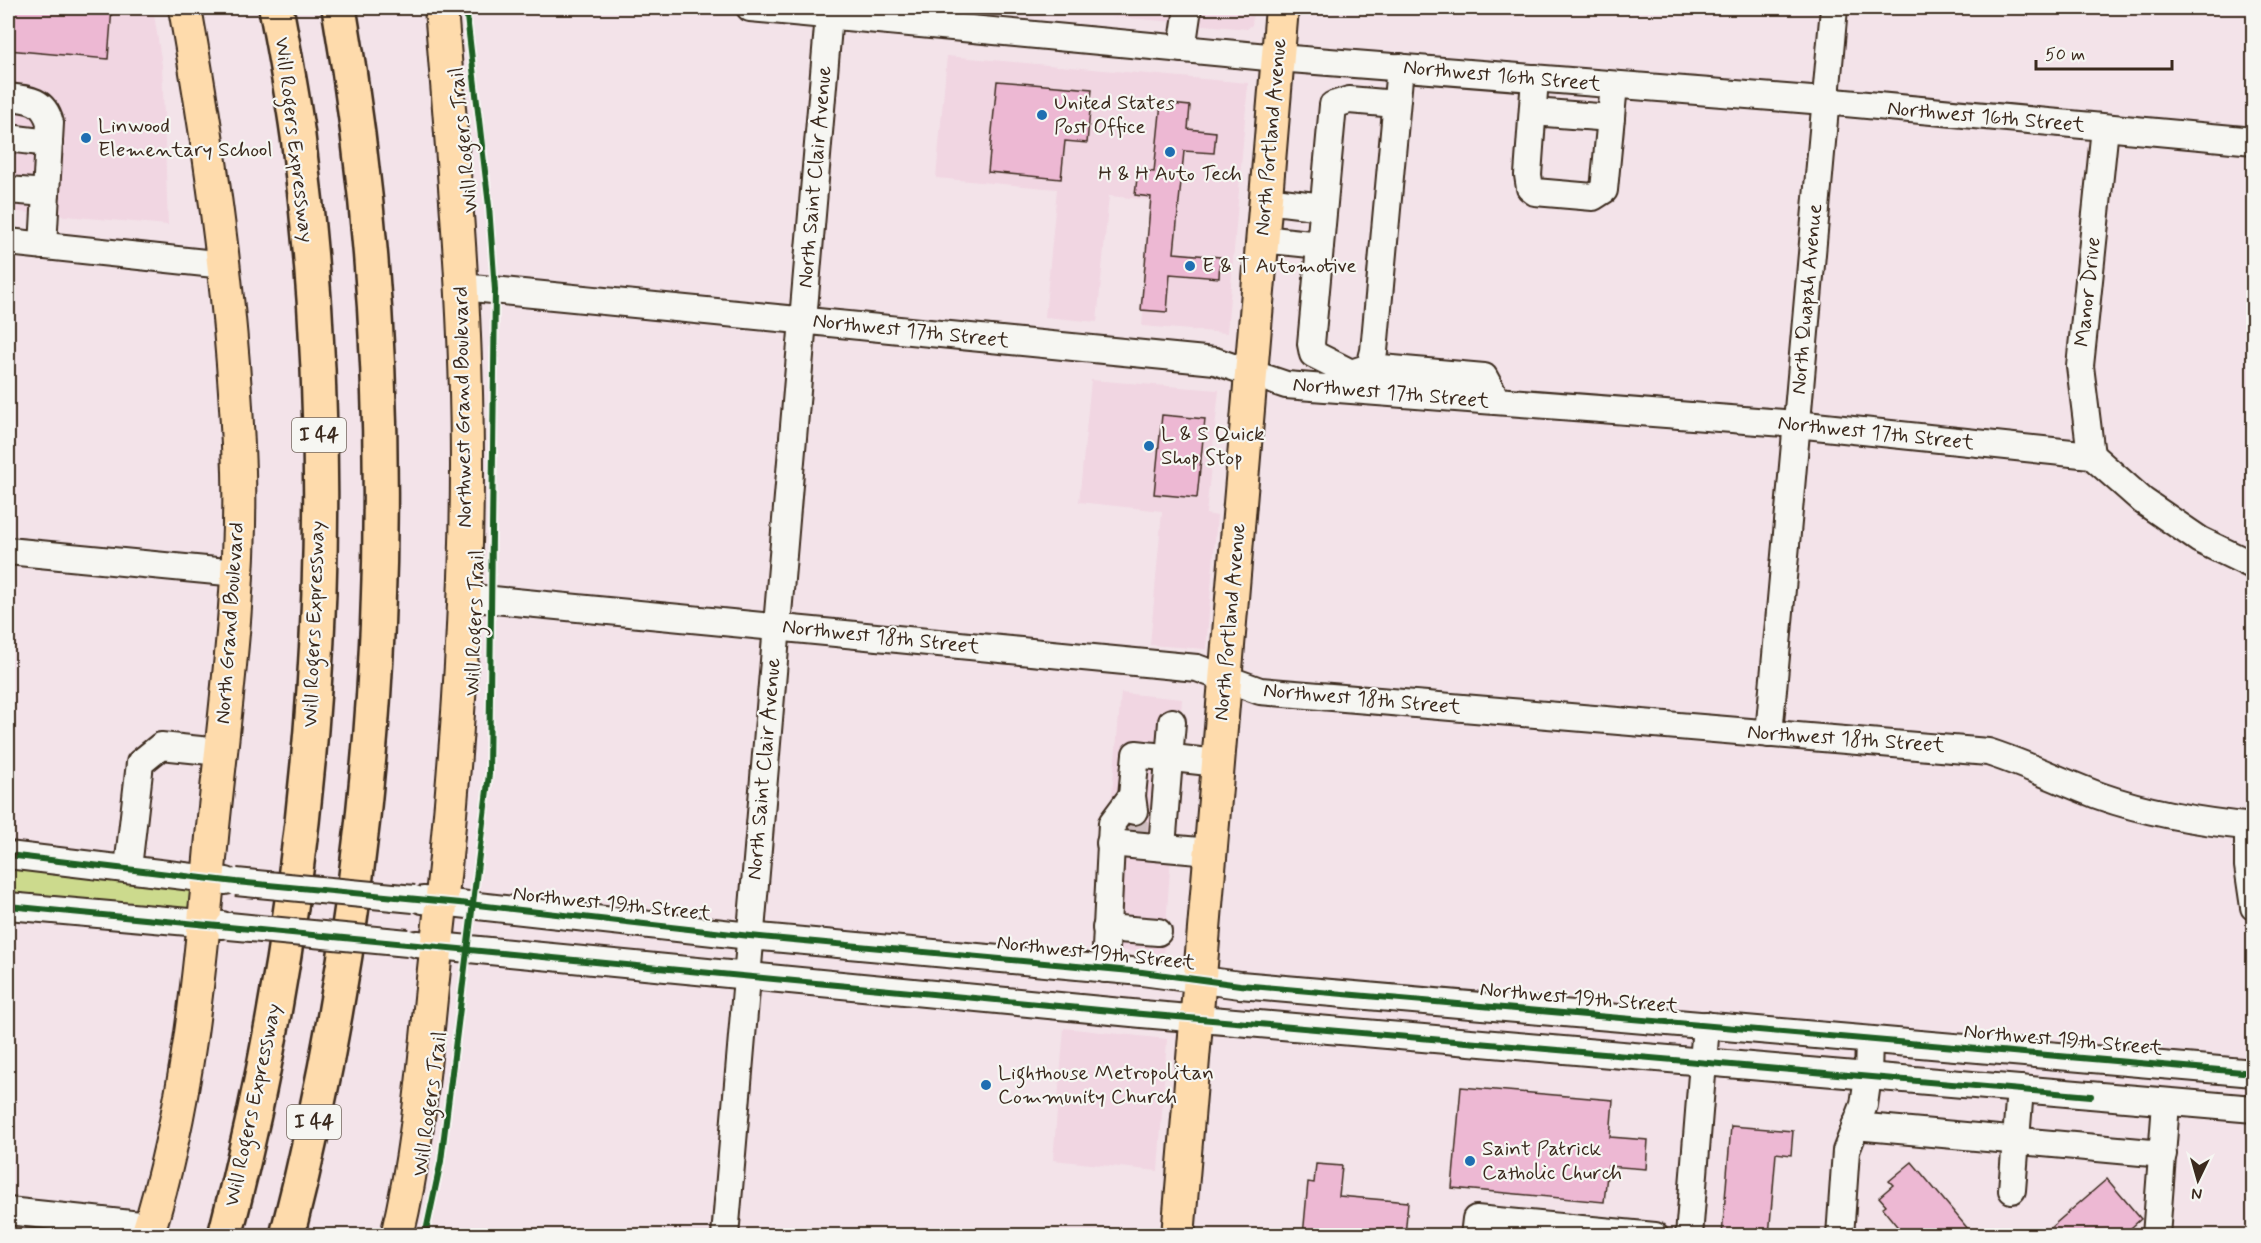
<svg xmlns="http://www.w3.org/2000/svg" width="2261" height="1243" font-family="Mynerve,sans-serif">
<style>
.built{fill:#f1d6e2}
.green{fill:#ccda8d;stroke:#848256;stroke-width:1.5}
.building{fill:#edb8d3;stroke:#3b2a1e;stroke-width:1.5}
.lines{fill:none;stroke-linecap:round;stroke-linejoin:round}
.minor-tunnel{stroke:#cebec0;stroke-width:26;stroke-dasharray:26 13;stroke-linecap:butt}
.minor-casing{stroke:#3b2a1e;stroke-width:30}
.major-casing{stroke:#3b2a1e;stroke-width:36}
.highway-casing{stroke:#3b2a1e;stroke-width:38}
.minor{stroke:#f6f6f2;stroke-width:26}
.major{stroke:#fedbac;stroke-width:32}
.highway{stroke:#fedbac;stroke-width:33}
.minor-bridge-casing{stroke:#3b2a1e;stroke-width:30;stroke-linecap:butt}
.minor-bridge{stroke:#f6f6f2;stroke-width:26}
.cycleway-casing{stroke:#f6f6f2;stroke-width:10}
.cycleway{stroke:#1b5e20;stroke-width:6}
.poi-dot{fill:#1f6fb2;stroke:#f6f6f2;stroke-width:2}
.labels{text-anchor:middle;dominant-baseline:central;stroke-width:4.5;stroke-linejoin:round;paint-order:stroke}
.shield{fill:#f6f6f2;stroke:#73675e;stroke-width:1.5}
.shield-label{font-size:20px;font-weight:bold;fill:#3b2a1e}
.street-label{font-size:21px;fill:#3b2a1e;stroke:#f6f6f2}
.poi-label{font-size:21px;fill:#3b2a1e;stroke:#f6f6f2;text-anchor:start}
</style>
<rect width="100%" height="100%" fill="#f3e3e9"/>
<filter id="ink" filterUnits="userSpaceOnUse"><feTurbulence type="fractalNoise" baseFrequency=".0167" numOctaves="2"/><feDisplacementMap in="SourceGraphic" scale="12" xChannelSelector="R" yChannelSelector="G"/><feConvolveMatrix kernelMatrix="1 2 1 2 8 2 1 2 1" color-interpolation-filters="sRGB"/></filter>
<g filter="url(#ink)">
<g class="built">
<path d="M8 8H153L162 65 168 225 8 211Z"/>
<path d="M1089 8H1254L1252 25 1247 29 1088 14Z"/>
<path d="M947 56 1248 83 1227 333 1142 326 1152 200 1109 196 1097 322 1045 317 1057 189 936 178Z"/>
<path d="M1091 380 1219 390 1206 514 1217 516 1206 649 1150 645 1162 511 1079 502Z"/>
<path d="M1121 693 1182 699 1164 954 1094 948 1110 816Z"/>
<path d="M1064 1028 1167 1039 1158 1171 1053 1160Z"/>
</g>
<path class="green" d="M8 864 191 889 190 910 8 896Z"/>
<g class="building">
<path d="M8 8H112L108 59 8 50Z"/>
<path d="M997 81 1092 89 1087 143 1065 141 1061 179 988 172Z"/>
<path d="M1161 103 1190 106 1188 129 1216 132 1214 153 1184 151 1174 253 1220 257 1219 278 1170 274 1167 312 1141 310 1151 197 1135 195 1138 170 1154 172Z"/>
<path d="M1162 415 1205 419 1197 498 1154 494Z"/>
<path d="M1461 1087 1613 1100 1610 1137 1648 1140 1646 1169 1608 1166 1604 1202 1452 1188Z"/>
<path d="M1731 1126 1793 1131 1791 1155 1776 1153 1769 1236H1722Z"/>
<path d="M1912 1162 1974 1236H1905L1882 1208 1886 1205 1879 1197 1893 1185 1889 1181Z"/>
<path d="M1316 1164 1342 1166 1339 1196 1408 1202 1405 1236H1303L1308 1182 1314 1183Z"/>
<path d="M2107 1179 2141 1219 2122 1236H2041Z"/>
</g>
<g class="lines">
<path class="minor-tunnel" d="M1134 833 1135 820"/>
<g class="minor-casing">
<g id="minor">
<path d="M750 8 1278 58 1824 101 2254 141"/>
<path d="M1182 49 1188 8"/>
<path d="M1535 78 1528 175 1530 188 1535 192 1593 197 1604 190 1614 85"/>
<path d="M8 97C29 99 44 100 50 123L43 246"/>
<path d="M1533 112 1611 118"/>
<path d="M8 138 49 143"/>
<path d="M8 190 46 193"/>
<path d="M1266 200 1323 207"/>
<path d="M1262 239 1320 245"/>
<path d="M8 242 224 265"/>
<path d="M462 287 1215 361 1286 385 1796 424 2091 455 2143 501 2200 540 2254 566"/>
<path d="M1370 367 1484 377 1497 401"/>
<path d="M1351 373 1313 354 1311 344 1333 105 1349 100 1396 104"/>
<path d="M1346 387 1351 373 1370 367 1374 351 1400 67"/>
<path d="M2091 455 2080 366 2105 128"/>
<path d="M8 551 237 573"/>
<path d="M463 597 1197 668 1260 691 1988 752C2026 764 2062 782 2100 796 2148 813 2203 822 2254 827"/>
<path d="M1769 734 1834 8"/>
<path d="M1134 811 1132 796 1136 754 1218 763"/>
<path d="M2248 826V866L2254 907"/>
<path d="M1110 843 1210 852"/>
<path d="M1162 847 1172 722"/>
<path d="M8 855 226 881"/>
<path d="M128 868 140 763 161 746 220 752"/>
<path d="M423 900 750 936 1142 972 1240 985 2254 1073"/>
<path d="M8 906 222 925"/>
<path d="M1106 928 1158 932"/>
<path d="M417 944 1142 1014 2254 1109"/>
<path d="M1105 969 1112 823 1132 796"/>
<path d="M1855 1126 2163 1154"/>
<path d="M2012 1190 2020 1089"/>
<path d="M8 1211 150 1226"/>
<path d="M725 1236 829 15"/>
<path d="M1474 1236 1476 1219 1655 1236"/>
<path d="M1689 1236 1706 1025"/>
<path d="M1840 1236 1846 1151 1864 1105 1868 1076 1869 1040"/>
<path d="M2156 1236 2166 1103"/>
</g>
</g>
<g class="major-casing">
<g id="major">
<path d="M147 1236C188 1106 200 971 212 837 224 716 242 593 239 471 234 315 212 160 185 8"/>
<path d="M397 1236C419 1146 425 1051 435 960 454 796 467 630 467 465 467 312 453 160 441 8"/>
<path d="M1178 1236 1282 8"/>
</g>
</g>
<g class="highway-casing">
<g id="highway">
<path d="M225 1236C318 880 345 501 298 136 292 93 284 50 276 8"/>
<path d="M287 1236C389 842 409 408 339 8"/>
</g>
</g>
<use href="#minor" class="minor"/>
<use href="#major" class="major"/>
<use href="#highway" class="highway"/>
<g class="minor-bridge-casing">
<g id="minor-bridge">
<path d="M236 882 414 899"/>
<path d="M229 926 408 943"/>
</g>
</g>
<use href="#minor-bridge" class="minor-bridge"/>
<g class="cycleway-casing">
<g id="cycleway">
<path d="M8 855 236 882 460 903 750 936 1142 972 1240 985 2254 1073"/>
<path d="M8 906 1142 1014 2091 1096"/>
<path d="M425 1236 441 1161 489 774 495 290 489 206 466 8"/>
</g>
</g>
<use href="#cycleway" class="cycleway"/>
</g>
</g>
<g class="poi-dot">
<circle cx="1042" cy="115" r="6"/>
<circle cx="86" cy="138" r="6"/>
<circle cx="1170" cy="152" r="6"/>
<circle cx="1190" cy="266" r="6"/>
<circle cx="1149" cy="446" r="6"/>
<circle cx="986" cy="1085" r="6"/>
<circle cx="1470" cy="1161" r="6"/>
</g>
<g class="labels">
<g class="shield">
<rect x="292" y="418" width="54" height="34" rx="4.5"/>
<rect x="287" y="1105" width="54" height="34" rx="4.5"/>
</g>
<g class="shield-label">
<text x="319" y="435">I 44</text>
<text x="314" y="1122">I 44</text>
</g>
<g class="street-label">
<text transform="translate(1502 76) rotate(5)">Northwest 16th Street</text>
<text transform="translate(1986 117) rotate(5)">Northwest 16th Street</text>
<text transform="translate(1271 137) rotate(-85)">North Portland Avenue</text>
<text transform="translate(294 140) rotate(83)">Will Rogers Expressway</text>
<text transform="translate(464 140) rotate(-96)">Will Rogers Trail</text>
<text transform="translate(815 177) rotate(-85)">North Saint Clair Avenue</text>
<text transform="translate(2088 292) rotate(-84)">Manor Drive</text>
<text transform="translate(1807 299) rotate(-85)">North Quapah Avenue</text>
<text transform="translate(911 331) rotate(6)">Northwest 17th Street</text>
<text transform="translate(1391 393) rotate(5)">Northwest 17th Street</text>
<text transform="translate(463 407) rotate(-91)">Northwest Grand Boulevard</text>
<text transform="translate(1876 433) rotate(6)">Northwest 17th Street</text>
<text transform="translate(1230 622) rotate(-85)">North Portland Avenue</text>
<text transform="translate(230 623) rotate(-86)">North Grand Boulevard</text>
<text transform="translate(475 623) rotate(-88)">Will Rogers Trail</text>
<text transform="translate(314 624) rotate(-88)">Will Rogers Expressway</text>
<text transform="translate(881 637) rotate(6)">Northwest 18th Street</text>
<text transform="translate(1362 699) rotate(5)">Northwest 18th Street</text>
<text transform="translate(1846 739) rotate(4)">Northwest 18th Street</text>
<text transform="translate(764 769) rotate(-85)">North Saint Clair Avenue</text>
<text transform="translate(612 904) rotate(6)">Northwest 19th Street</text>
<text transform="translate(1096 953) rotate(6)">Northwest 19th Street</text>
<text transform="translate(1579 998) rotate(5)">Northwest 19th Street</text>
<text transform="translate(2063 1040) rotate(5)">Northwest 19th Street</text>
<text transform="translate(430 1104) rotate(-82)">Will Rogers Trail</text>
<text transform="translate(253 1105) rotate(-78)">Will Rogers Expressway</text>
</g>
<g class="poi-label">
<text x="1054" y="103">United States<tspan x="1054" dy="24">Post Office</tspan></text>
<text x="98" y="126">Linwood<tspan x="98" dy="24">Elementary School</tspan></text>
<text x="1170" y="174" text-anchor="middle">H &amp; H Auto Tech</text>
<text x="1202" y="266">E &amp; T Automotive</text>
<text x="1161" y="434">L &amp; S Quick<tspan x="1161" dy="24">Shop Stop</tspan></text>
<text x="998" y="1073">Lighthouse Metropolitan<tspan x="998" dy="24">Community Church</tspan></text>
<text x="1482" y="1149">Saint Patrick<tspan x="1482" dy="24">Catholic Church</tspan></text>
</g>
</g>
<rect width="2261" height="1243" fill="none" stroke="#f6f6f2" stroke-width="30"/>
<rect x="15" y="15" width="2231" height="1213" fill="none" stroke="#3b2a1e" stroke-width="2" filter="url(#ink)"/>
<g transform="translate(2198 1180) rotate(185)" stroke="#f6f6f2" stroke-width="4.5" paint-order="stroke">
<path d="M0-4.5L10 22L0 15L-10 22Z" fill="#3b2a1e"/>
<text y="-9" font-size="16" font-weight="bold" text-anchor="middle" fill="#3b2a1e">N</text>
</g>
<path d="M2036 60v9h136v-9" fill="none" stroke="#3b2a1e" stroke-width="3"/>
<text x="2045" y="60" font-size="18" fill="#3b2a1e" stroke="#f6f6f2" stroke-width="4.5" paint-order="stroke">50 m</text>
</svg>
